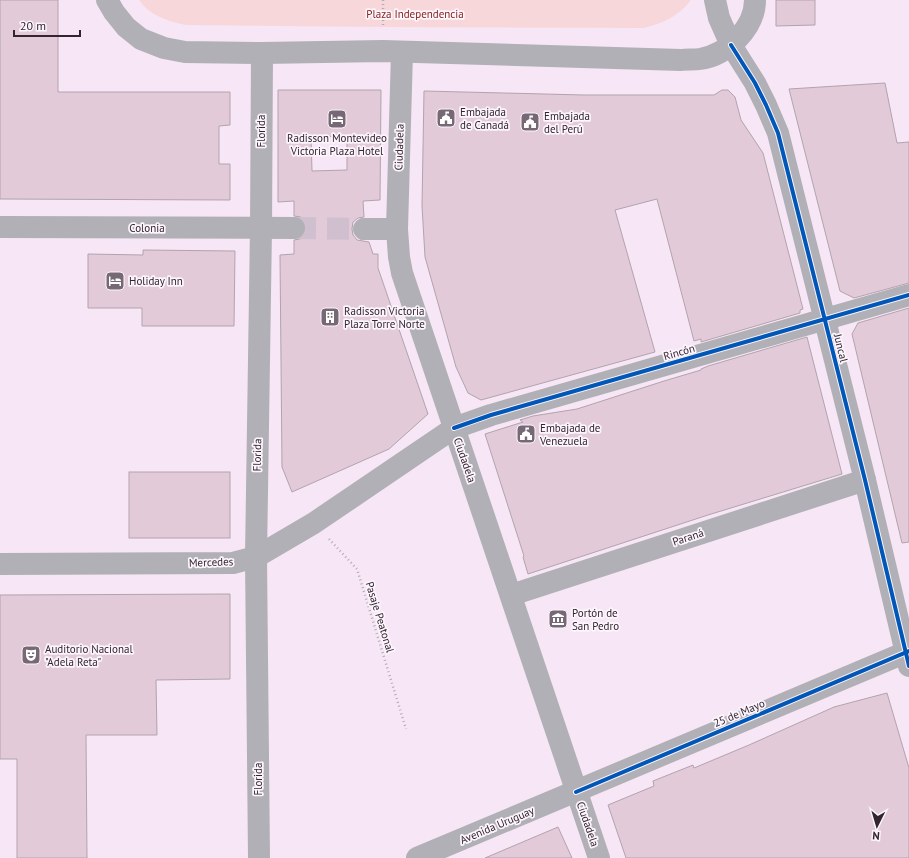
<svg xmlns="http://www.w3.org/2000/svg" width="909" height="858" font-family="'PT Sans',sans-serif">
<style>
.green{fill:#f8d7da}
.building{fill:#e2cad9;stroke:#b2a3ae;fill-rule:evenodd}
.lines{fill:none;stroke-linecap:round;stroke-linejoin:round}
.minor-tunnel{stroke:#d0bfce;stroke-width:22;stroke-dasharray:22 11;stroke-linecap:butt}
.path{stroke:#b0adb4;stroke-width:2.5;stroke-dasharray:1 3;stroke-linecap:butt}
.minor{stroke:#b0b0b6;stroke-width:22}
.cycleway-casing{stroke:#fcf5fc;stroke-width:6}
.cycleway{stroke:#0057b8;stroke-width:4}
.labels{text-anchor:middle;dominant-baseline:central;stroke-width:3.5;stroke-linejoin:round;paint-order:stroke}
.park-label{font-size:11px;fill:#831e17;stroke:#fcf5fc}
.poi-label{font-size:11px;fill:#322431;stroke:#fcf5fc;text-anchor:start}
.street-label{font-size:11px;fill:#322431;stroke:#fcf5fc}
</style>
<rect width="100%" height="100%" fill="#f7e6f5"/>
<path class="green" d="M139 0H691C679 16 663 23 644 28L383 27 186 25C168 21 150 16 139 0Z"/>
<g class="building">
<path d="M0 0H58V92H230V125L219 126V164H230V200L0 199Z"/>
<path d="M776 0H815V25L776 26Z"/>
<path d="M885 83 897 143 909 142V283L854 298 840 291 789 89Z"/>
<path d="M278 90H381L380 200 363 201 364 217 358 218 353 222 352 229 353 235 357 240 369 242 373 254H378V268L428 414 389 449 292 492 282 467 280 255 294 254V240L300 239 305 235 306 228 305 222 301 217 294 216V201L278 202ZM347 136V170L312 171 311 137Z"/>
<path d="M722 90H728L735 97 741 120 763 153 803 309 800 310V313L701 342V339L694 341 657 199 615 210 655 352 481 400 468 393 456 367 425 257 422 206 424 91 584 95H714Z"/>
<path d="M143 250 235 251 234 326H142V308H88V254L143 255Z"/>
<path d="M909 308V542L902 543 852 334 858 323Z"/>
<path d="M807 337 842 474 708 515 528 574 523 557 524 556 485 434 523 422 520 420 533 416 577 409 664 381 701 370V369L708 366Z"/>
<rect x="129" y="472" width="101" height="66"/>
<path d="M230 594V679L156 680 157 735H86L87 858H17V759H0V595Z"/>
<path d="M887 693 909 768V858H626L608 805 654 786 653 781 693 765 694 768 749 745 834 707Z"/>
<path d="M558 827 572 858H485Z"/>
</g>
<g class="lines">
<path class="minor-tunnel" d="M294 228 364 229"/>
<g class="path">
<path d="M383 0V27"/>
<path d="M329 539 357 569 406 729"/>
</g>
<g class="minor">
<path d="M107 0 114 12 126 27 141 39 164 48 185 52 262 53 383 51 681 60C687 59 694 60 700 59 727 55 755 28 755 0"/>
<path d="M715 0 719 18 731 45 755 83 766 105 778 133 865 480 909 666"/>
<path d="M402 52 397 229 399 257 402 273 599 858"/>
<path d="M0 227 294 228"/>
<path d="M364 229H397"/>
<path d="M0 564 233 563 256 557 314 523 454 428 491 415 909 295"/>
<path d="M511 595 865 480"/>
<path d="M259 858 256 557 261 228 262 53"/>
<path d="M417 858 909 651"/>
</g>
<g class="cycleway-casing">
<g id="cycleway">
<path d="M731 45 755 83 766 105 778 133 865 480 909 666"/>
<path d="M454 428 491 415 909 295"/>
<path d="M576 792 909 651"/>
</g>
</g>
<use href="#cycleway" class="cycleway"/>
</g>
<defs>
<g id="civic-square" transform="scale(1)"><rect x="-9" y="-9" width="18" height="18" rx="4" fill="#776876" stroke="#fcf5fc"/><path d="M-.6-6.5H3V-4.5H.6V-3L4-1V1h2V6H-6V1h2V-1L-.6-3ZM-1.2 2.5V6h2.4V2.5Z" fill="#fff"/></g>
<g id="hotel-square" transform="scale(1)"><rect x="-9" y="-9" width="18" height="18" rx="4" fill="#776876" stroke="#fcf5fc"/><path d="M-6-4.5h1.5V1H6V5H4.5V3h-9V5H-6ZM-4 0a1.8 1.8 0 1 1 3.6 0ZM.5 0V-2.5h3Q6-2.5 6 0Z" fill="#fff"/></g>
<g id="building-square" transform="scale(1)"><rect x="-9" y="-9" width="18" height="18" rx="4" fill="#776876" stroke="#fcf5fc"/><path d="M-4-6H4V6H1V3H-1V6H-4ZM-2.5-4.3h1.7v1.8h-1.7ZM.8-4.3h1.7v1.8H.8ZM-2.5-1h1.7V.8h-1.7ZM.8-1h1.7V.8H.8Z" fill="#fff"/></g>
<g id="museum-square" transform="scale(1)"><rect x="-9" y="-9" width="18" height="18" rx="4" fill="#776876" stroke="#fcf5fc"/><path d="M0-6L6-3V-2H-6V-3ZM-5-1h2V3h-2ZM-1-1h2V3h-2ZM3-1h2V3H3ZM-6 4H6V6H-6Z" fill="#fff"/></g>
<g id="theatre-square" transform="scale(1)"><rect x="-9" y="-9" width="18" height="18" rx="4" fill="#776876" stroke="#fcf5fc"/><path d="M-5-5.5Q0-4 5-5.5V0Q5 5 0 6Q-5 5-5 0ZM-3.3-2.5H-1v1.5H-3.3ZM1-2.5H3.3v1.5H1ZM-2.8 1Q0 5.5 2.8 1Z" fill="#fff"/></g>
</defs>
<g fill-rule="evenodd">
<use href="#civic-square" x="446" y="118"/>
<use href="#hotel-square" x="337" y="119"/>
<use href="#civic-square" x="530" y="122"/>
<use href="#hotel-square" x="115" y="281"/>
<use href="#building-square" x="330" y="317"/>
<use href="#civic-square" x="526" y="434"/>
<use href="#museum-square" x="558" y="619"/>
<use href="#theatre-square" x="31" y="655"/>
</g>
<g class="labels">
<g class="park-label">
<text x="415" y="14">Plaza Independencia</text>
</g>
<g class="poi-label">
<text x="460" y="112">Embajada<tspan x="460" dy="13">de Canadá</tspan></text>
<text x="544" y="116">Embajada<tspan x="544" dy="13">del Perú</tspan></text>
<text x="337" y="138" text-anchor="middle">Radisson Montevideo<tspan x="337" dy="13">Victoria Plaza Hotel</tspan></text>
<text x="129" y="281">Holiday Inn</text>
<text x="344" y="311">Radisson Victoria<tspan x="344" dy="13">Plaza Torre Norte</tspan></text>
<text x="540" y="428">Embajada de<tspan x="540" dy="13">Venezuela</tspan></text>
<text x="572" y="613">Portón de<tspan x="572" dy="13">San Pedro</tspan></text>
<text x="45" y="649">Auditorio Nacional<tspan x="45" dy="13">"Adela Reta"</tspan></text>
</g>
<g class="street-label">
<text transform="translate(261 131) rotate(-90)">Florida</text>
<text transform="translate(399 147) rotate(-88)">Ciudadela</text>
<text x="147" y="228">Colonia</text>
<text transform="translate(841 348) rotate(76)">Juncal</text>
<text transform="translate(679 352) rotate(-16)">Rincón</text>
<text transform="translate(257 455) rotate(-89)">Florida</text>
<text transform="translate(465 460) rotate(71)">Ciudadela</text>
<text transform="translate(688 537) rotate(-18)">Paraná</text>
<text transform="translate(211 562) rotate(-2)">Mercedes</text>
<text transform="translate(380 617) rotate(73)">Pasaje Peatonal</text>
<text transform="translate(739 713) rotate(-23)">25 de Mayo</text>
<text transform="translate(258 779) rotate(-90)">Florida</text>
<text transform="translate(588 824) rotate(71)">Ciudadela</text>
<text transform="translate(497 825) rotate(-23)">Avenida Uruguay</text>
</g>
</g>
<g transform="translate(877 826) rotate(185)" stroke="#fcf5fc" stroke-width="3" paint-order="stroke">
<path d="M0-3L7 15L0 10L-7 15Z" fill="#322431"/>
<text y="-6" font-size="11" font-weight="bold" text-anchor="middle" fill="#322431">N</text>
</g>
<path d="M14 30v6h66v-6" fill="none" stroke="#322431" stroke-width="2"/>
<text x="20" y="30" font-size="12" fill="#322431" stroke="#fcf5fc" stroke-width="3" paint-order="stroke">20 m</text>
</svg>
